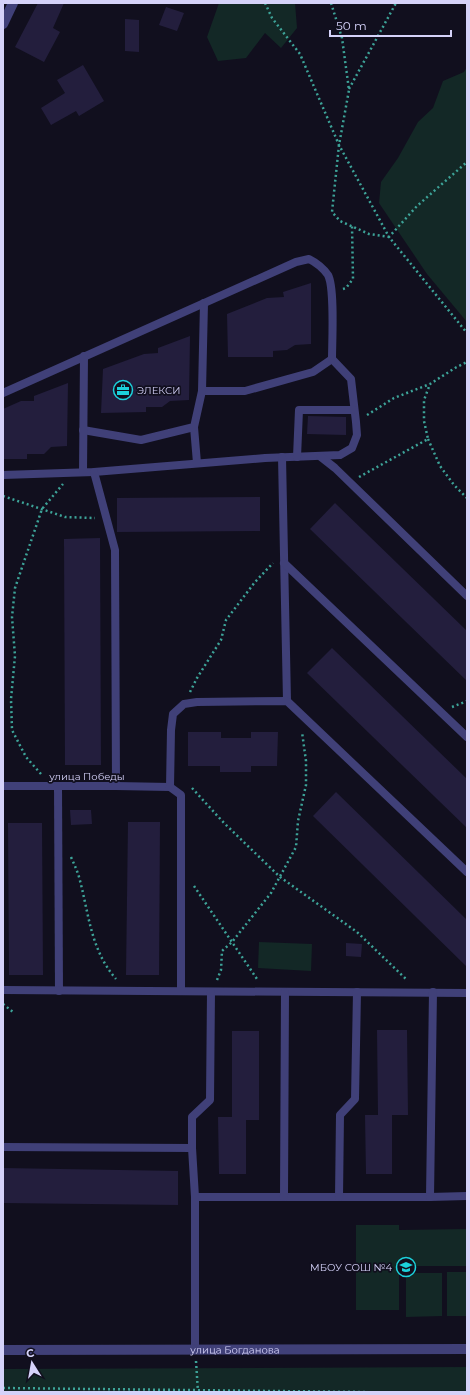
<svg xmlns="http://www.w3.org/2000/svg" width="470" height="1395" font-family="Montserrat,sans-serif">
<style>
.green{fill:#132826}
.building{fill:#231e3d}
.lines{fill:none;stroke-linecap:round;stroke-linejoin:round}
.path{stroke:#3da398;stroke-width:2.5;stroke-dasharray:2 3;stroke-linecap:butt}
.service{stroke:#404078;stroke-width:8}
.minor{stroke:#404078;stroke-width:10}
.labels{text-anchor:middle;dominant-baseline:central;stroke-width:3.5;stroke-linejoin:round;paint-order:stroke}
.poi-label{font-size:10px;fill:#d5d2f9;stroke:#110f1e;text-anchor:start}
.street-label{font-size:10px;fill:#d5d2f9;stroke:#110f1e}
</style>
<rect width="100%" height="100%" fill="#110f1e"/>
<g class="green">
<path d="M219 3H295L297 28 281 48 265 33 246 58 218 61 207 37Z"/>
<path d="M467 67V322L427 274 379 203 381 182 398 158 418 122 433 108 443 81 464 72Z"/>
<path d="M259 942 312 944 311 971 258 968Z"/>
<path d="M356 1225H399V1230L467 1229V1266H399V1310H356Z"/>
<rect x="447" y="1272" width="20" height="44"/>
<path d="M406 1273H442V1316L406 1317Z"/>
<path d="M467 1367V1392H3V1369Z"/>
</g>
<g class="building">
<path d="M38 3H64L53 28 60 32 44 62 15 47Z"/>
<path d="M166 7 184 13 177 31 159 25Z"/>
<path d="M125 19 139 20V52L125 51Z"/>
<path d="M83 65 104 101 79 116 76 111 51 125 41 108 65 93 57 80Z"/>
<path d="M311 283V344L295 345 287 350 273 351V357H228L227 314 267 298 284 297 283 292Z"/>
<path d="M190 336 189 400 170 401 162 407H146V412L101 413 103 369 144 354 158 353V348Z"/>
<path d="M68 383 67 446 51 447 44 454H27V459H3V409L21 401H34V396Z"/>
<path d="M308 416 346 417V435L307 434Z"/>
<path d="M260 497V531L117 532V498Z"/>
<path d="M335 503 467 631V681L310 529Z"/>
<path d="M100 538 101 765H65L64 539Z"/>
<path d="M332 648 467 779V828L307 673Z"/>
<path d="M188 732H221V738H251V732H278L277 766H251V772H220V766H188Z"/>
<path d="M336 792 467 920V967L313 816Z"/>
<path d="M70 810H91L92 824 71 825Z"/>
<path d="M128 822H160L159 975H126Z"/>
<path d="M8 823H42L43 975H9Z"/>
<path d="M346 943 362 944 361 957 346 956Z"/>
<path d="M377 1030H407L408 1115H392V1174H366L365 1115H378Z"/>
<path d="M232 1031H259V1120H246V1174H219L218 1117H232Z"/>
<path d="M3 1168 178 1171V1205L3 1203Z"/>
</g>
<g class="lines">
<g class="path">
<path d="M265 3 272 18 300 54 339 145 389 237 417 206 467 162"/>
<path d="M331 3 342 38 349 90 339 145 332 212 340 221 369 234 389 237 467 333"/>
<path d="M349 89 396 3"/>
<path d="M343 289 346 288 353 279 352 226"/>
<path d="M367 415 394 398 430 384 455 368 467 362"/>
<path d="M428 439 440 466 454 485 467 498"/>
<path d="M359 477 428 439 424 421V400L430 384"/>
<path d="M3 496 65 517 95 518"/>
<path d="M190 692 197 678 221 640 226 620 255 582 273 563"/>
<path d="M452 707 467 701"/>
<path d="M41 774 26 757 12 730 11 699 15 656 12 617 15 588 42 509 63 484"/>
<path d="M192 788 224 823 280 877 357 932 407 980"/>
<path d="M71 857C74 864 77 870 79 877 89 913 90 949 116 979"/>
<path d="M194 886 257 979"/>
<path d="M217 980 221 970 222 951 232 942 271 893 296 847 298 821 306 785V761L302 732"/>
<path d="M3 1004 13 1012"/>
<path d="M196 1361 198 1392"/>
<path d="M3 1388 367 1392"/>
</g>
<g class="service">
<path d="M202 391H245L313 372 332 359"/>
<path d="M3 393 296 262 309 259C317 263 323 268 328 275 335 288 332 342 332 359L351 379 356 422 357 435 352 448 340 455 265 458 94 472 3 475"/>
<path d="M194 427 197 463"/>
<path d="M83 430 141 440 194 427 202 391 204 303"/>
<path d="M282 457 287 701"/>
<path d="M297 457 299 410H354"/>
<path d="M321 457 335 468 467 596"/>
<path d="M83 472 84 356"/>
<path d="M94 472 115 550 116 786"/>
<path d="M284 563 467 737"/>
<path d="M3 786H116L170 787"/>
<path d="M58 786 59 991"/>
<path d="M170 787 171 730 173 714 184 704 197 702 287 701 467 872"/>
<path d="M170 787 181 795V991"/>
<path d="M3 990 467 993"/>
<path d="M3 1147 192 1148"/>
<path d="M195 1197H430L433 992"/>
<path d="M284 1197 285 992"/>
<path d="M339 1197 340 1115 355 1099 357 992"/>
<path d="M430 1197 467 1196"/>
<path d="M195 1350V1197L192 1148V1117L210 1100 211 992"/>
</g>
<g class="minor">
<path d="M3 24 13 3"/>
<path id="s1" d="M3 1350 467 1349"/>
</g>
</g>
<defs>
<g id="office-ring" transform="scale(1)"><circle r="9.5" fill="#110f1e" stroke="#1cd1db" stroke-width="1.5"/><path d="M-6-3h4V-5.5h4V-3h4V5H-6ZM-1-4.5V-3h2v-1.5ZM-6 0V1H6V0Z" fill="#1cd1db"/></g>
<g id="school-ring" transform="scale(1)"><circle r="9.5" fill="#110f1e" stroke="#1cd1db" stroke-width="1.5"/><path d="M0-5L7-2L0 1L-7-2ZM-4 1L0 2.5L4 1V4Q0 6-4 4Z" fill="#1cd1db"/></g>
</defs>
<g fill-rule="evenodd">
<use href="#office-ring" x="123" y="390"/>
<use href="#school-ring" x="406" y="1267"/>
</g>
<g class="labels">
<g class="poi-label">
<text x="137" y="390">ЭЛЕКСИ</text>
<text x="392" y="1267" text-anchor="end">МБОУ СОШ №4</text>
</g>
<g class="street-label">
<text x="87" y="776">улица Победы</text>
<text stroke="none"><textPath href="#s1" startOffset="232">улица Богданова</textPath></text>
</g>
</g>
<rect width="470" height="1395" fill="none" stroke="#d5d2f9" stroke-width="8"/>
<g transform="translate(32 1363) rotate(349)" stroke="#110f1e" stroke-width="3" paint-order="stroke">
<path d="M0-3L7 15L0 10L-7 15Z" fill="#d5d2f9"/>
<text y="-6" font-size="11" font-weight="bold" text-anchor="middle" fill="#d5d2f9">С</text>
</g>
<path d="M330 30v6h121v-6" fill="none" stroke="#d5d2f9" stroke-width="2"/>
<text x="336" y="30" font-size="12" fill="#d5d2f9" stroke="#110f1e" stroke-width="3" paint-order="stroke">50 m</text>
</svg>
